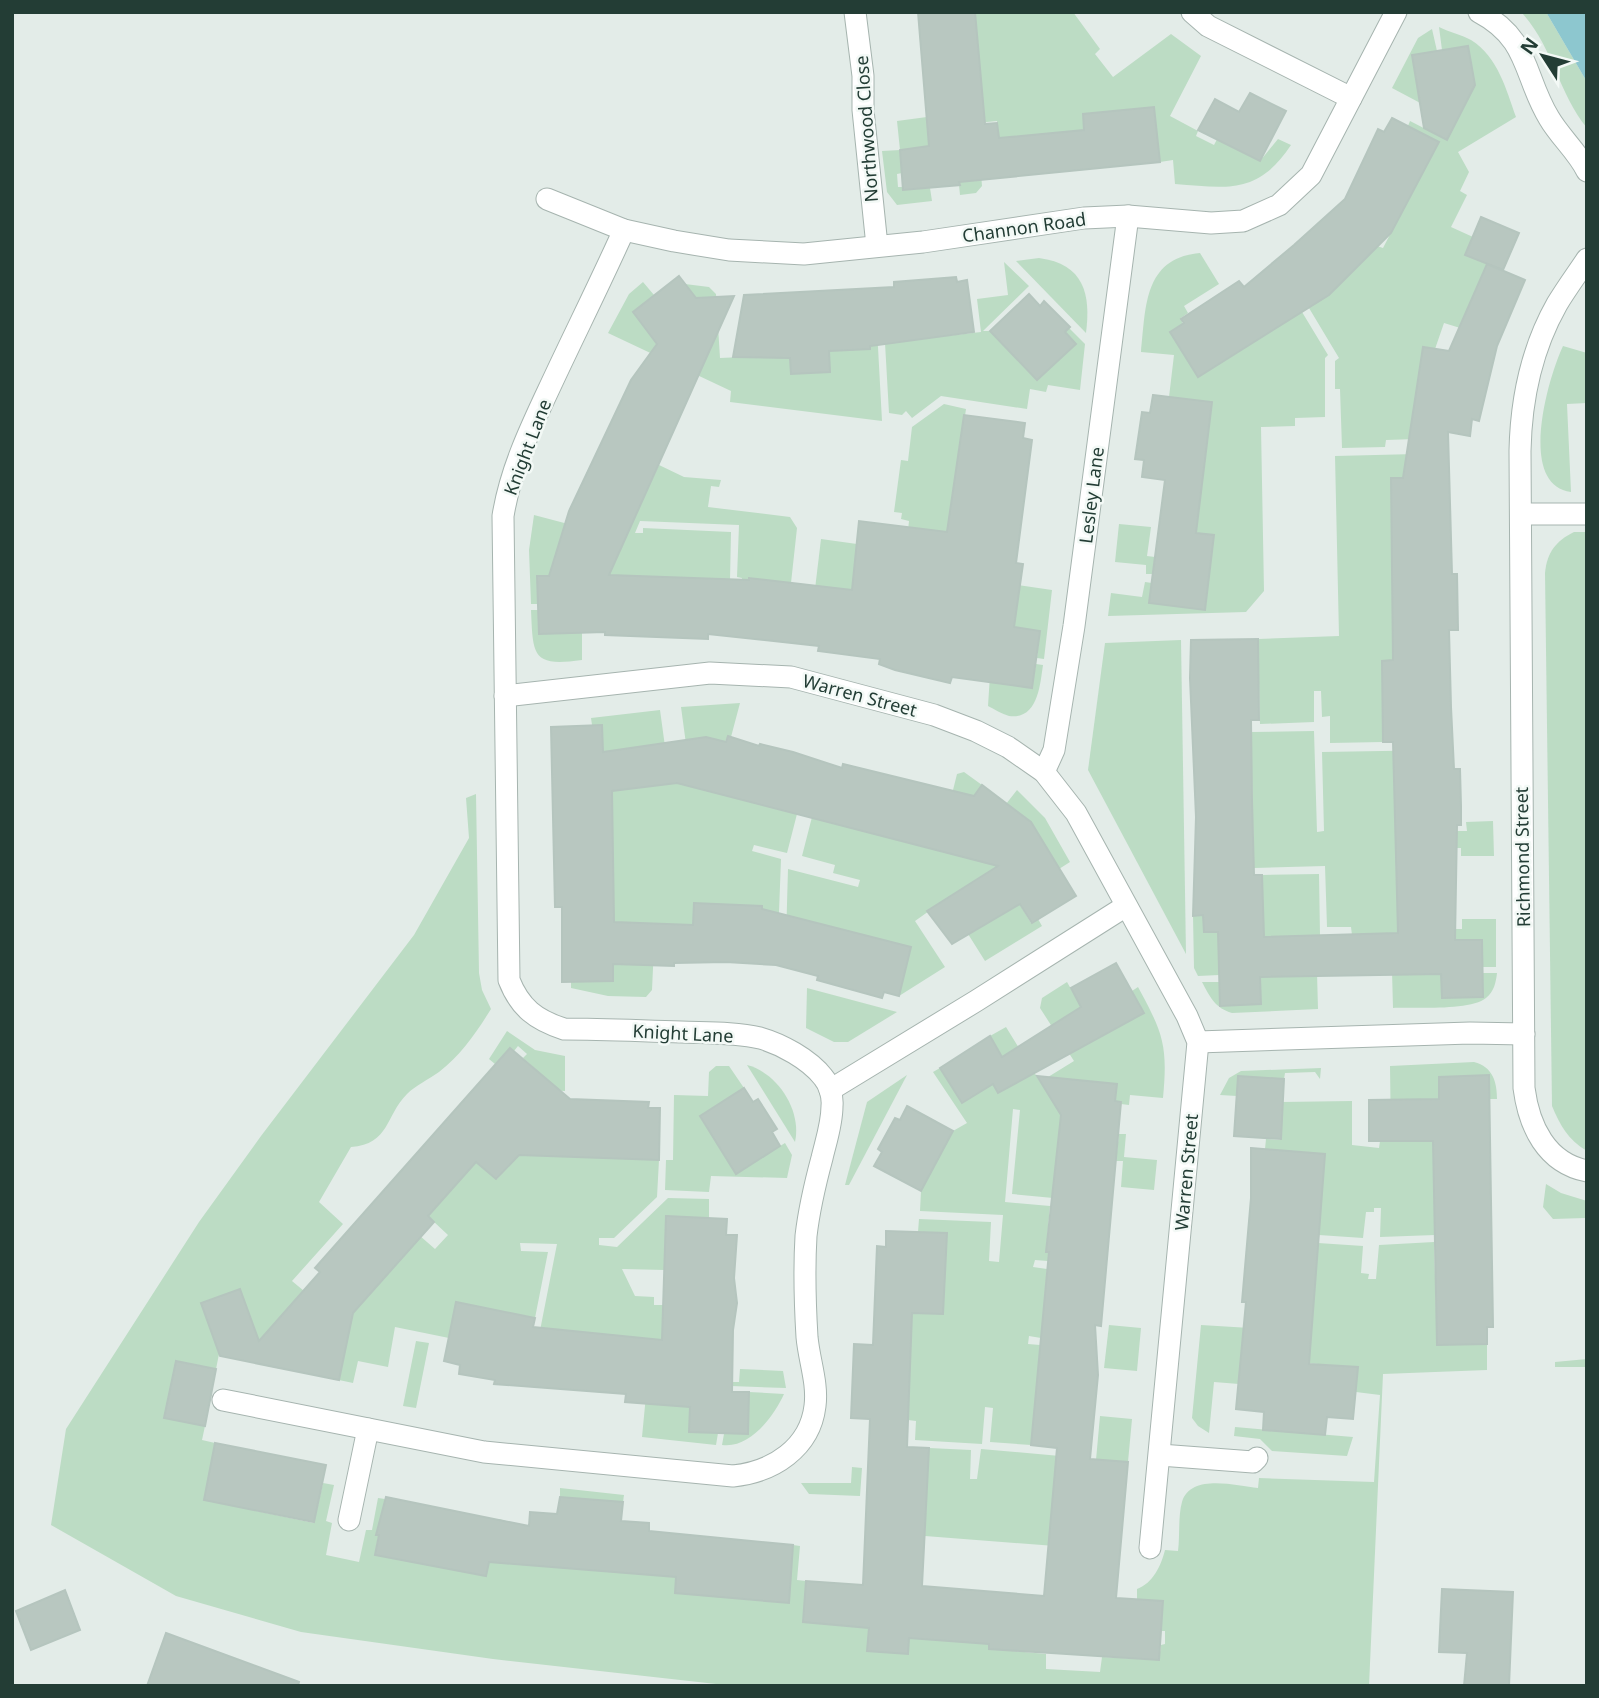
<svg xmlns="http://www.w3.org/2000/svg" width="1599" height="1698" font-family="'Noto Sans',sans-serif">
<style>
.green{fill:#bcdcc4}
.water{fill:#8dc7cf}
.building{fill:#b8c7c0;stroke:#b5c5be;stroke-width:2}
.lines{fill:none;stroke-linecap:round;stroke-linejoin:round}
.minor-casing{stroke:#a6b4af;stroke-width:23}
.minor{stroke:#fff;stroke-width:21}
.labels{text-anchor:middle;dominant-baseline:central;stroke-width:5;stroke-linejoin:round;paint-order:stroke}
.street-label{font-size:18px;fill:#233d35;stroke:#f3f9f6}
</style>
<rect width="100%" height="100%" fill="#e3ece8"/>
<g class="green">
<path d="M976 12H1073L1100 49 1095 54 1113 77 1171 34 1201 56 1170 116 1198 131 1196 136 1214 145 1233 109 1240 112 1225 143 1260 161 1278 139 1291 145C1258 195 1227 188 1175 184L1173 160 1160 162 1154 107 1083 114 1088 169 1063 172H1059L1055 133 999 138 997 121 977 123 982 186 976 193 960 195 955 144 900 150 902 173 897 174 898 187H903L904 190 930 188 932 201 897 205 887 192 882 151 900 150 897 121 927 117 919 29 976 24Z"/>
<path d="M1521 12H1546L1587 82V128C1558 93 1553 46 1521 12Z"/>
<path d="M1439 27C1449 32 1462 35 1471 40 1498 57 1506 89 1516 117L1458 152 1469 172 1460 191 1467 195 1451 227 1473 237 1466 255 1487 264 1464 317 1499 340 1444 323 1435 349 1423 347 1411 426 1416 439 1386 440 1385 447 1342 448 1340 389H1335V361L1339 358 1306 303 1377 246 1383 248 1438 142 1408 126 1410 121 1447 140 1456 122 1392 88 1418 38 1432 29 1437 51 1412 55 1474 86 1468 46 1442 50Z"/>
<path d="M1200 253 1219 284 1184 306 1188 313 1181 318 1198 377 1284 323 1299 307 1328 355 1325 358V417L1295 418V426L1261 427 1264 591 1246 612 1108 616 1111 593 1142 597 1145 582 1152 583 1149 603 1204 610 1214 535 1184 531 1202 484 1212 403 1169 397 1174 355 1141 352C1146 308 1143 258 1200 253Z"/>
<path d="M1039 258C1084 264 1091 294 1086 333L1016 261Z"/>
<path d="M1004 262 1029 286 983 331H990L1037 380 1076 344 1065 332 1069 328 1085 344 1080 390 1048 385 1046 392 1030 389 1027 409 941 396 912 418 906 411 902 415 889 413 885 343 981 332 977 299 1008 295Z"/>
<path d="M643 282 654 295 633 312 657 343 706 311 685 284 709 287 716 294 720 358 742 357 740 315H746L790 354 791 374 830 372 829 351 870 349 867 293 875 292 882 421 730 402 731 391 608 333 629 294Z"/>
<path d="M1563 346 1587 353V403L1567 404 1571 492C1517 485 1548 378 1563 346Z"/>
<path d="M944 404 966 409 946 546 907 540 909 521 901 519 902 513 894 512 901 460 908 461 912 427Z"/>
<path d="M1416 454 1442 659 1382 661 1383 742 1330 743V716L1322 717 1321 691H1314V722L1260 724 1258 639 1339 636 1335 456Z"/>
<path d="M659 465 684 477 721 480 719 487 711 486 708 507 790 517 797 528 791 583 735 632 742 578 737 577 739 525 640 521 635 533H643V528L731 532 730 580 537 577 538 604H531L529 550 534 515 606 534 635 516Z"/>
<path d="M1119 524 1151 527 1147 556 1155 557 1153 574H1146V565L1115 562Z"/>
<path d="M1574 532H1587V1151C1568 1140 1560 1125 1552 1106L1545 573C1547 552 1556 541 1574 532Z"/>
<path d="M821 539 857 544 858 648 815 589Z"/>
<path d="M996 582 1052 590 1044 659 1037 658 1040 631 1000 625 1032 688 1036 664 1043 665C1040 685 1038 720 1009 716 1002 714 994 709 988 706Z"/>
<path d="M531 610H538L539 634 582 632V660C532 667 533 656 531 610Z"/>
<path d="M1181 640 1186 954 1088 770 1105 643Z"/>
<path d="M740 703 731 737 728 736 698 788 797 814 787 853 754 845 752 851 781 859 778 939 761 938 762 906 694 903 693 925 655 924 652 990 646 997 608 996 571 988V982L612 926 614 917 612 796 603 782 602 726 592 725 591 718 660 710 670 783 691 781 681 707Z"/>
<path d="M1314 731 1317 832 1324 831 1322 752 1443 750 1453 831H1467L1466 822 1493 821 1494 856H1461V848H1449V929H1462V919H1496V967H1482L1442 997H1483L1482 973H1497C1496 982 1494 992 1486 998 1471 1011 1414 1007 1393 1008L1391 934 1352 935 1351 927H1327L1325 866 1254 868 1251 732Z"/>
<path d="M964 772 982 785 957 818 1006 804 1017 790 1045 818 1070 862 1059 869 1002 875 1031 923 1038 919 1042 926 985 961 946 899 915 921 945 967 899 996 911 948 786 939 788 869 858 887 860 880 833 873 835 865 802 856 812 817 943 830 957 774Z"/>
<path d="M476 794 479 973 482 990 491 1009C476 1033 461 1055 439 1072 428 1080 416 1085 407 1094 385 1116 390 1144 351 1147L319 1202 343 1224 292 1281 304 1291 309 1284 348 1318 404 1222 435 1249 448 1235 418 1207 466 1152 497 1179 510 1164 457 1107 472 1090 503 1116 541 1074 523 1058 527 1054 518 1046 514 1051 510 1048 495 1064 489 1059 507 1031 535 1050 565 1056V1091L543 1090 547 1105 546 1156 659 1160 657 1197 614 1238H599V1245L617 1247 668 1198 709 1199V1218L666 1217 665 1270 622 1269 635 1296 654 1297V1305H676L725 1382H739L740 1369 783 1371 786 1388 731 1386 689 1432 718 1433 716 1445 642 1437 649 1364 621 1360 623 1336 556 1329 553 1354 536 1351 557 1244 520 1243 521 1251 548 1252 535 1318 456 1302 449 1338 395 1327 388 1367 358 1361 353 1383 339 1380 347 1340 290 1329 282 1369 267 1366 240 1289 201 1303 219 1354 216 1369 176 1362 164 1418 205 1426 202 1440 215 1443 204 1500 314 1523 323 1483 334 1485 326 1521 332 1523 326 1555 359 1562 366 1530H372L378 1498 385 1499 375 1554 486 1576 499 1519 506 1521 504 1544 526 1565 645 1574 680 1534 675 1593 788 1603 793 1545 800 1546 797 1580 806 1581 803 1622 860 1627 870 1610 867 1651 908 1654 911 1613 977 1591 993 1592 989 1649 1046 1654V1669L1100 1672 1102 1657 1159 1660 1161 1645 1165 1644V1631H1161L1163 1601 1137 1599V1589C1153 1583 1161 1566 1165 1550L1178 1551C1180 1536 1178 1516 1182 1502 1191 1473 1236 1486 1258 1488L1259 1478 1374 1482 1380 1395 1356 1392 1357 1367 1241 1358 1239 1384 1214 1382 1209 1433 1198 1426 1192 1418 1201 1325 1250 1328 1318 1243 1363 1246 1361 1273 1369 1274 1368 1279H1376L1379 1245 1434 1242 1437 1345 1487 1344V1370L1383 1374 1369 1686H734L493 1659 301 1632 176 1596 51 1525 66 1429 199 1222 261 1136 414 935 469 838 466 798Z"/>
<path d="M1319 874 1320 935 1316 936 1318 1009 1232 1013C1215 1008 1210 997 1202 982H1220V1006L1261 1004 1260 947 1219 975 1198 976 1194 968 1193 916 1203 915 1204 932 1263 931 1262 875Z"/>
<path d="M1067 982 1099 1038 1144 1013 1132 991 1138 987C1163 1033 1168 1045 1163 1098L1130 1095 1129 1105 1121 1104 1122 1102 1115 1101 1117 1085 1085 1201 1012 1194 1020 1110 1013 1109 1005 1202 1050 1206 1046 1251 1049 1252 1048 1261 1035 1260 1033 1267 1047 1269 1041 1338 1029 1336 1028 1344 1040 1345 1031 1445 990 1442 993 1408 985 1407 982 1444 915 1440 916 1421 908 1420 912 1313 943 1314 947 1234 918 1232 919 1219 991 1222 989 1261 999 1262 1003 1215 920 1211 921 1191 953 1131 967 1123 933 1072 940 1068 962 1103 1011 1072 990 1036 1006 1027 1040 1082 1074 1061 1040 1008 1042 998Z"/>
<path d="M807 988 897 1012 848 1042H834L806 1028Z"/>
<path d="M1474 1062C1493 1067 1497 1082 1497 1099H1490L1489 1075 1439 1077 1440 1133 1435 1235 1380 1237 1381 1208H1374V1212H1366L1363 1238 1319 1235 1265 1149 1266 1139 1280 1140 1282 1102 1352 1101V1145L1379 1148 1380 1141H1391L1390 1066Z"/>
<path d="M747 1065C778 1073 802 1111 795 1142Z"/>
<path d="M716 1066H729L744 1088 700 1117 736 1173 785 1143 792 1155 787 1178 711 1176 709 1192 665 1190 666 1160H673L674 1095 708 1096 709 1072Z"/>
<path d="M1321 1068 1320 1079 1315 1072 1285 1073 1284 1079 1239 1076 1237 1096 1220 1095 1229 1078 1241 1071Z"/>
<path d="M907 1075 849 1185H845L867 1102Z"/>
<path d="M1119 1134H1126L1124 1157 1157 1160 1154 1190 1121 1187 1123 1161H1116Z"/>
<path d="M1546 1184 1561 1193 1587 1201V1367H1555V1362L1587 1359 1585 1218 1553 1219 1543 1207Z"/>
<path d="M1109 1325 1141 1328 1137 1371 1104 1368Z"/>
<path d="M416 1341 429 1343 416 1408 403 1406Z"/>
<path d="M749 1392 784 1394C774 1416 750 1449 722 1445L724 1434H748Z"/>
<path d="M1100 1416 1132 1419 1128 1462 1096 1460Z"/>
<path d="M1235 1427 1353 1437 1347 1456 1272 1451 1260 1439 1234 1436Z"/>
<path d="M929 1448 971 1450 970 1479H977L981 1449 1082 1458 1120 1551 925 1536Z"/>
<path d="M852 1467 862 1468 860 1496 809 1494 801 1483H851Z"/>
<path d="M560 1488 624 1495 623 1502 560 1497Z"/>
</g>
<path class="water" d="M1546 12H1587V82Z"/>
<g class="building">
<path d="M918 12H975L985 124 997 123 999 138 1084 130 1083 114 1154 107 1160 162 959 182 960 185 903 190 900 150 929 146Z"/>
<path d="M1468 46 1475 85 1447 140 1424 128 1412 55Z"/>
<path d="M1250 93 1286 111 1260 161 1198 130 1215 99 1239 112Z"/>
<path d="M1392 118 1439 142 1391 233 1329 295 1198 377 1170 332 1184 323 1181 319 1239 281 1244 287 1294 245 1345 199 1378 129 1384 132Z"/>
<path d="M1481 217 1519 233 1503 270 1465 255Z"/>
<path d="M1487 264 1525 280 1497 346 1479 421 1472 419 1470 436 1448 432 1452 574H1457L1458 630H1449L1451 707 1454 769H1460L1461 806V825H1457L1455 940H1482L1483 997 1442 998 1441 974 1260 977 1261 1004 1220 1006 1218 932H1204L1203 915 1193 916 1196 817 1190 678 1191 640 1258 639 1259 720H1251L1252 800 1254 875H1262L1264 937 1398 933 1393 742H1383L1382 661 1393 660 1391 478H1403L1423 347 1449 351Z"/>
<path d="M679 276 696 298 734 296 609 575 749 580V578L852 590 859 521 947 532 964 415 1025 423 1023 438 1032 440 1016 563 1023 564 1014 627 1040 631 1032 688 952 677 950 683 895 670 879 664 880 659 818 651 819 646 708 634V639L605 635V632L539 634 537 576H549L569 511 631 380 657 344 633 312Z"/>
<path d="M956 277 957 282 967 280 974 332 870 346V349L829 351 830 372 791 374 790 358 733 357 744 295 894 287V282Z"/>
<path d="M1029 294 1040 306 1044 301 1070 327 1065 332 1076 344 1037 380 990 331Z"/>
<path d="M1153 395 1212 402 1196 533 1214 535 1205 610 1149 603 1165 480 1142 477 1144 460 1135 459 1142 412 1150 413Z"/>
<path d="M602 725 603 752 706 737 726 742 728 736 759 746 760 744 793 752 842 768 843 764 974 796 982 785 1031 822 1076 896 1032 923 1020 904 952 944 927 911 998 866 677 783 612 791 614 922 693 925 694 903 762 906V909L911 947 899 996 884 992 882 998 817 980 818 976 776 965 726 962 674 963V966L613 964V981L562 982V907H555L551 727Z"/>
<path d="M1116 963 1144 1013 998 1093 993 1084 962 1103 940 1068 990 1036 1002 1057 1081 1007 1071 988Z"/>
<path d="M510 1048 570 1099 649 1102 648 1108H660L659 1160 519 1155 496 1179 476 1162 428 1216 434 1222 353 1313 339 1380 220 1356 201 1303 240 1289 259 1341 320 1272 315 1268Z"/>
<path d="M1489 1075 1493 1327H1487V1344L1437 1345 1433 1141H1369V1100L1439 1099V1077Z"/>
<path d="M1037 1076 1117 1084 1115 1101 1121 1102 1101 1326 1095 1325 1098 1375 1090 1459 1128 1462 1116 1598 1163 1601 1159 1660 989 1649V1644L909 1638 908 1654 867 1651 869 1628 803 1622 806 1581 863 1585 870 1419 851 1418 854 1344 873 1345 877 1246 886 1247V1231L947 1233 943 1314 912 1313 907 1447 929 1448 922 1586 1044 1596 1057 1448 1031 1445 1049 1252H1046L1061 1115Z"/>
<path d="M1238 1076 1284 1079 1281 1139 1234 1136Z"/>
<path d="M744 1088 753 1102 758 1099 777 1129 772 1132 780 1146 736 1174 700 1116Z"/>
<path d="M907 1106 953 1131 921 1191 874 1166 882 1152 878 1149 895 1118 900 1120Z"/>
<path d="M1251 1148 1325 1154 1309 1364 1358 1367 1353 1419 1327 1417 1325 1435 1263 1430 1264 1412 1236 1409 1246 1302H1242L1251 1198Z"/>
<path d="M666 1216 727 1219 726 1235H737L734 1278 737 1303 733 1330 732 1392H749L748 1434 689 1432 690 1407 625 1402 626 1394 494 1384 495 1380 459 1374 460 1365 444 1361 456 1302 535 1318 533 1327 662 1340Z"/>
<path d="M176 1361 216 1369 205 1426 164 1418Z"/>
<path d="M215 1443 326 1465 314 1522 204 1500Z"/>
<path d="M386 1497 529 1526 530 1512 557 1514 560 1497 623 1502 621 1521 649 1523V1531L793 1545 789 1603 675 1593 676 1577 489 1562 486 1576 375 1555 379 1535H376Z"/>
<path d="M1442 1589 1513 1592 1509 1686H1464L1467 1653 1439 1652Z"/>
<path d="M65 1590 80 1630 31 1650 16 1611Z"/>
<path d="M166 1633 299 1682 298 1686H147Z"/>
</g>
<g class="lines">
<g class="minor-casing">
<g id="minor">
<path d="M855 12 863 76V110L877 246"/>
<path d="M1192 12 1208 26 1351 98"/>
<path d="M1479 12C1530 39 1523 75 1549 118 1560 137 1577 151 1587 171"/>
<path d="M547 199 624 230 674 241 729 250 804 254 923 242 1084 218 1128 216 1211 223 1243 221 1279 205 1311 175 1396 12"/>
<path d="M1587 259C1577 274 1566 289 1557 304 1531 350 1521 400 1520 451L1524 1088C1529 1126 1546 1163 1587 1171"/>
<path d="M1521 514H1587"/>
<path d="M505 696 710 673 791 677 934 715 976 731 1008 747 1044 772 1076 813 1187 1016 1198 1042 1150 1548"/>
<path d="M1044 772 1054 750 1074 626 1128 216"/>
<path d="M1198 1042 1470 1033 1524 1034"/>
<path d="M830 1090 976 1001 1126 906"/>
<path d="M223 1400 484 1452 733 1476C773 1472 810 1448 815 1406 818 1383 809 1360 807 1337 805 1304 804 1270 806 1236 809 1210 815 1184 822 1158 826 1141 832 1124 832 1106 833 1096 829 1084 823 1077 809 1059 781 1044 760 1038 734 1032 707 1033 681 1032 642 1031 603 1029 564 1029 536 1020 520 1008 509 980L503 516C511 466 534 421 555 376 578 327 602 279 624 230"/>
<path d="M1160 1455 1253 1462 1257 1458"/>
<path d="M349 1520 368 1429"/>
</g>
</g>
<use href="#minor" class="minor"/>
</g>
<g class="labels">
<g class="street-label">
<text transform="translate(866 129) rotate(-94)">Northwood Close</text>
<text transform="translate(1024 227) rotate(-8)">Channon Road</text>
<text transform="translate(527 447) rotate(-69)">Knight Lane</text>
<text transform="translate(1091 495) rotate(-83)">Lesley Lane</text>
<text transform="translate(860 695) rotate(15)">Warren Street</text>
<text transform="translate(1522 857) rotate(-91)">Richmond Street</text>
<text transform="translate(683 1033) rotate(3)">Knight Lane</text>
<text transform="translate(1186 1172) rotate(-85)">Warren Street</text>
</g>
</g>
<rect width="1599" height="1698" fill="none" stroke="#233d35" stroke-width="28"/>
<g transform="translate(1543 56) rotate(306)" stroke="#f3f9f6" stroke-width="5" paint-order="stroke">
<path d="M0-5L12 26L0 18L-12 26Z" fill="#233d35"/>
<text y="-10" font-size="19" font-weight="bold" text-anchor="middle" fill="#233d35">N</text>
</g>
</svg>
